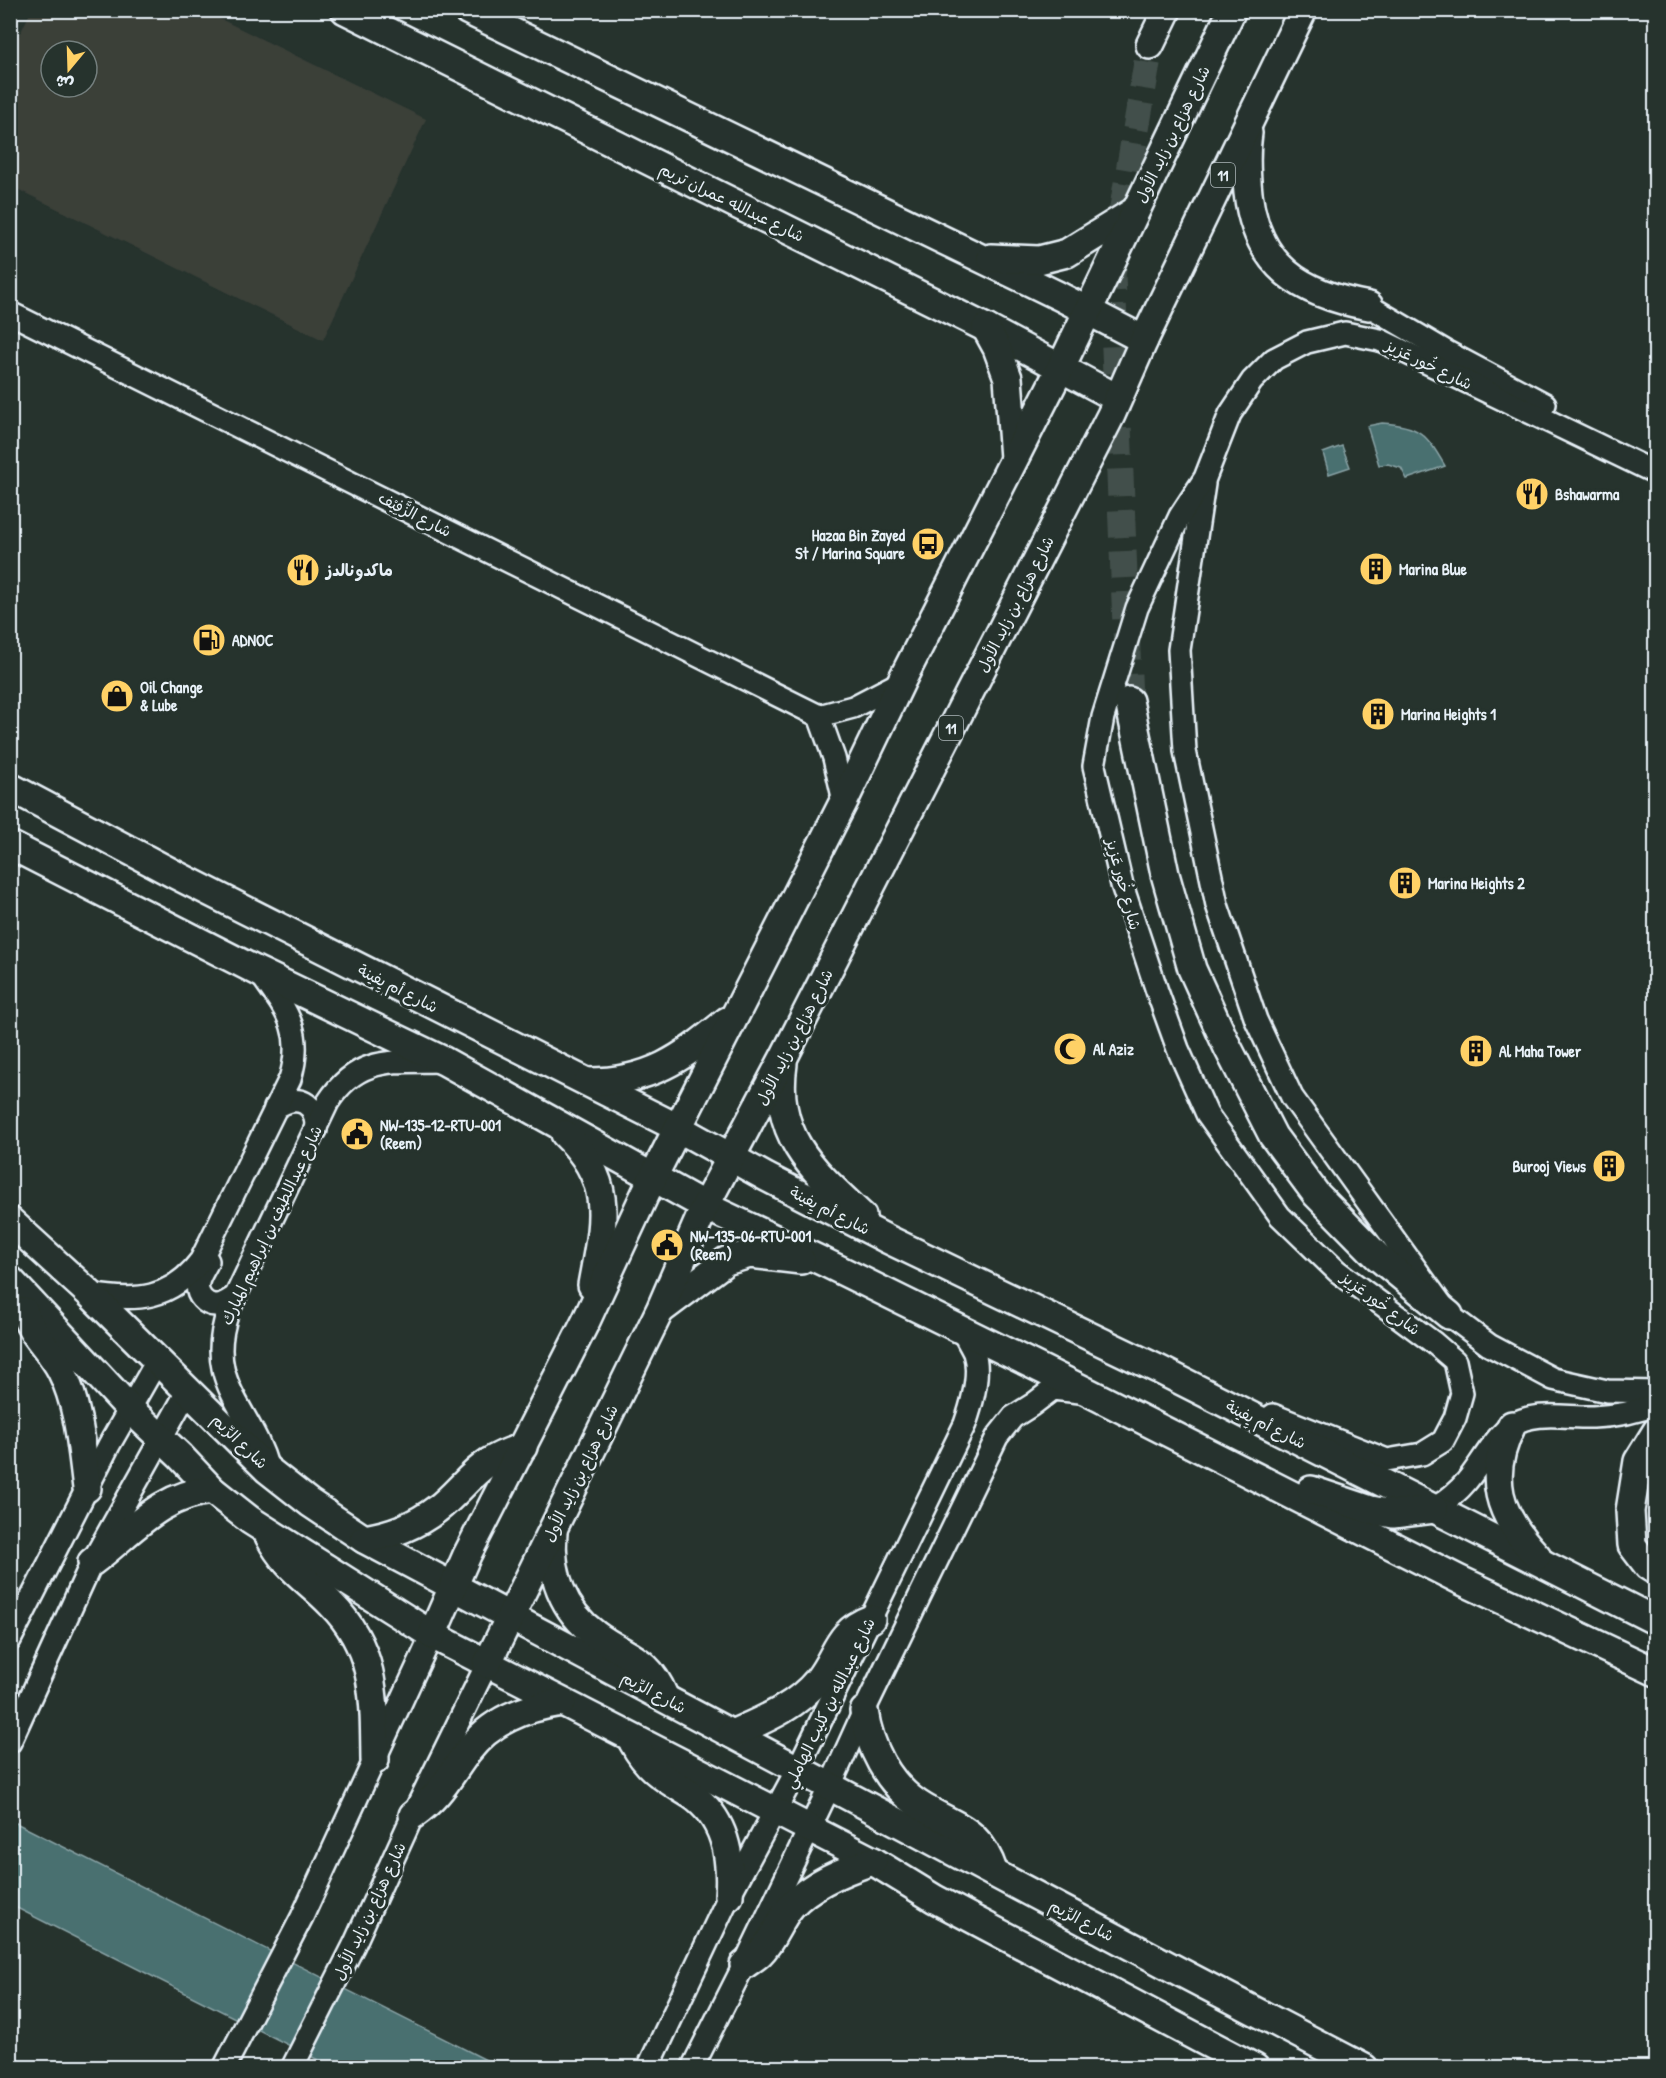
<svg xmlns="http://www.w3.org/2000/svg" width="1666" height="2078" font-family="'Patrick Hand','Playpen Sans Arabic',sans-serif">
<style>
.built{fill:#3a3f39;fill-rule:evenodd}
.water{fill:#4a6f70;stroke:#89a3a6;stroke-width:1.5}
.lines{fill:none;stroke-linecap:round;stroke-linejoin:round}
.major-tunnel{stroke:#43504b;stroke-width:27;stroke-dasharray:27 14;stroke-linecap:butt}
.minor-casing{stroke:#e8f1f8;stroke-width:26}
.major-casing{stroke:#e8f1f8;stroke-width:32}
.minor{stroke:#26332d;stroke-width:21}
.major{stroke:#26332d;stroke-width:27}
.labels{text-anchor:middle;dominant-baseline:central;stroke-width:6;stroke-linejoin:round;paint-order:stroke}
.shield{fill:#26332d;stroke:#aeb8bb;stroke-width:1.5}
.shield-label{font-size:15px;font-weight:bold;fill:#e8f1f8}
.street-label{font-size:16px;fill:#e8f1f8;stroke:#26332d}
.poi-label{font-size:16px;font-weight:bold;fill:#e8f1f8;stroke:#26332d;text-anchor:start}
</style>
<rect width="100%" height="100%" fill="#26332d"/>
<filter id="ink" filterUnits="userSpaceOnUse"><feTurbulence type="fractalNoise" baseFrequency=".0167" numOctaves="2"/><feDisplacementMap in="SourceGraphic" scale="12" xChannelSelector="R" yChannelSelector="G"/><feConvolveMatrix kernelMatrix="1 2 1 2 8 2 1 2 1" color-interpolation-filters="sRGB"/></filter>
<g filter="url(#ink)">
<path class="built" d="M31 11H204L426 119 323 340 11 186V52ZM51 51H87V87H51Z"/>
<g class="water">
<path d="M1382 423C1420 425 1427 435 1445 466L1407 479 1401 468 1388 464 1379 465 1367 426Z"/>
<path d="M1342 446 1350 467 1329 474 1323 453Z"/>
<path d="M10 1820 500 2067H332L11 1905Z"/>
</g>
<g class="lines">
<path class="major-tunnel" d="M1129 701 1112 274 1150 45"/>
<g class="minor-casing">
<g id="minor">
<path d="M1369 306 1447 352 1545 404"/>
<path d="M10 313 819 716 853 707 901 682"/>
<path d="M1204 484 1179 650 1185 751 1217 905 1256 1020 1292 1097 1449 1315 1489 1345 1553 1379 1607 1391 1656 1392"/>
<path d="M819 716 834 758 844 801"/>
<path d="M275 1108C298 1093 317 1102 316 1130"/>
<path d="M208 1261C205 1268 199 1276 198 1283 195 1295 206 1306 217 1305 224 1305 229 1300 235 1297"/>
<path d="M90 1294C136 1302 171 1300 201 1260L290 1079C305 1031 286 1010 259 972"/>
<path d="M1273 1415 1387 1460 1422 1454 1443 1441 1455 1418 1462 1393 1455 1361 1434 1343 1337 1271 1280 1216 1207 1114 1178 1049 1157 991 1122 885 1094 766 1103 717 1137 608 1180 516 1205 478 1230 414 1252 381 1274 359 1307 342 1345 333 1380 340 1656 473"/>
<path d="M268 1469C251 1407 203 1383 228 1312L328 1102C358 1056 391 1062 441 1061"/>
<path d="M1434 1509C1446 1501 1457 1493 1466 1482 1480 1466 1494 1437 1512 1425 1534 1410 1568 1418 1593 1417 1615 1416 1635 1413 1656 1404"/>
<path d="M10 1640 109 1445 157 1361"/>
<path d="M10 1742 92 1562 188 1390"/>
<path d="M224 2068 302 1917 432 1635"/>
<path d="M292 2068 354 1945 413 1815 487 1664"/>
<path d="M648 2068 729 1896 798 1768 965 1424C972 1404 981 1374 974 1353 971 1346 966 1339 963 1331"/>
<path d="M692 2068 744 1965 830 1786 864 1711 997 1437 1013 1417 1032 1405 1053 1389 1080 1392"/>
</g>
</g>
<g class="major-casing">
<g id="major">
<path d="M345 10 986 328 1117 398"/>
<path d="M467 10 1059 296 1144 340"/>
<path d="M1150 45 1167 10"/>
<path d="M1248 133C1245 153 1246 173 1248 193 1257 267 1301 294 1369 306"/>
<path d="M991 258 1039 260 1067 253 1135 211"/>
<path d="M986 328 997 348 1008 378 1014 458"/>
<path d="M1129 701 1165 874 1192 969 1227 1046 1273 1136 1316 1194 1377 1256 1449 1315"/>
<path d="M10 787 176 875 678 1128 766 1177 885 1238 1158 1369 1656 1621"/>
<path d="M10 845 259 972 444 1061 705 1206 826 1263 1090 1393 1460 1580 1656 1672"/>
<path d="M783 1064C772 1137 815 1172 862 1216"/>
<path d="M588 1082C650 1082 681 1059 727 1021"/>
<path d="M565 1134C616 1183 603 1223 592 1285"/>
<path d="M10 1221 90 1294 268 1470 310 1503 364 1539 1182 1973 1364 2068"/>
<path d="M10 1280 130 1409 180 1456 212 1490 250 1520 432 1635 873 1861 935 1899 1255 2068"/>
<path d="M662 1309 726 1261 750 1254 801 1260"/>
<path d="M24 1311C30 1333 50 1349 61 1370 79 1405 82 1450 87 1488"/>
<path d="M1512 1425C1486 1477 1498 1515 1537 1556"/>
<path d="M1656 1432 1638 1461 1630 1511 1632 1545 1648 1566 1656 1571"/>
<path d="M1311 1490 1371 1510 1393 1514 1434 1509"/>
<path d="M553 1533C549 1573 563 1611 596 1635 627 1658 647 1656 664 1696"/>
<path d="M269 1536C286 1569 307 1579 331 1604 377 1650 374 1700 375 1760"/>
<path d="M364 1539C391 1535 415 1526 437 1509 456 1495 469 1475 489 1462 500 1455 511 1451 523 1447"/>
<path d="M92 1562C132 1532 159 1495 212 1490"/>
<path d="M432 1635 467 1555 586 1321 653 1177 844 801 901 682 1061 367 1232 10"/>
<path d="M487 1664 660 1310 705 1206 784 1057 1111 415 1144 340 1303 10"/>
<path d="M864 1711C869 1746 887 1783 918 1804 954 1828 978 1825 994 1873"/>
<path d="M732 1734C763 1720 796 1707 818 1680 838 1655 836 1632 871 1619"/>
<path d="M633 1742C648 1770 664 1778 690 1794 725 1817 732 1856 729 1896"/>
<path d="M413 1815C440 1796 448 1778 467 1752 491 1720 524 1708 562 1702"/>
<path d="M744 1965C749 1961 755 1958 760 1953 773 1940 779 1920 791 1906 812 1883 845 1870 873 1861"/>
</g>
</g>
<use href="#minor" class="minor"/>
<use href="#major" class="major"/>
</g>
</g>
<defs>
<g id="restaurant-disc" transform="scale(1.725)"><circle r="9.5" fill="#ffd166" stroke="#26332d"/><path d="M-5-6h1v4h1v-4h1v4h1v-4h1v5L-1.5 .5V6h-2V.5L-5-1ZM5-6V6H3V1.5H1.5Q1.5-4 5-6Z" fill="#111"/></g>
<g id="bus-disc" transform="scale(1.725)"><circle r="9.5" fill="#ffd166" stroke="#26332d"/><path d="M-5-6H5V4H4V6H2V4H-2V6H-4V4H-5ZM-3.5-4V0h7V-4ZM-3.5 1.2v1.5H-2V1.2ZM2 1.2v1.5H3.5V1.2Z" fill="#111"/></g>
<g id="building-disc" transform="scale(1.725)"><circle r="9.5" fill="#ffd166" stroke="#26332d"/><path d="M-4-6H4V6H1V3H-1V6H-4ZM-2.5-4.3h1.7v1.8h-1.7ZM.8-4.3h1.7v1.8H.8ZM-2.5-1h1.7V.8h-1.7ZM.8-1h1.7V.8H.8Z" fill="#111"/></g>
<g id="fuel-disc" transform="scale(1.725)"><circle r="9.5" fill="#ffd166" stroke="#26332d"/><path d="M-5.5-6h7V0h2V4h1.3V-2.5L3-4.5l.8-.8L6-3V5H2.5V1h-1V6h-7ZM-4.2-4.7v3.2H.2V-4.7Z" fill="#111"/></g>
<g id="shop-disc" transform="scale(1.725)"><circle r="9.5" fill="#ffd166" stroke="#26332d"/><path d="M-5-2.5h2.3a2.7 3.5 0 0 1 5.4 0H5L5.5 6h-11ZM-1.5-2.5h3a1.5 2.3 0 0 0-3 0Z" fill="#111"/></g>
<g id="mosque-disc" transform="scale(1.725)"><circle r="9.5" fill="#ffd166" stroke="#26332d"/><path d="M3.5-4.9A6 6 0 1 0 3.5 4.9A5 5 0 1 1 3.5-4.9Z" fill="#111"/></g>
<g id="civic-disc" transform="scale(1.725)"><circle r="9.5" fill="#ffd166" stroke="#26332d"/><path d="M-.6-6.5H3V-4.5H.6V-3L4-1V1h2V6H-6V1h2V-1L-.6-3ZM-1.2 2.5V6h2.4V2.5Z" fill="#111"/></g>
</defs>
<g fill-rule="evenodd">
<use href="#restaurant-disc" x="1532" y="494"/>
<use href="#bus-disc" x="928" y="544"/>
<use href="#building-disc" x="1376" y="569"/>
<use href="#restaurant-disc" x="303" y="570"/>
<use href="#fuel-disc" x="209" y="640"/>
<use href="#shop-disc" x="117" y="696"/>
<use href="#building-disc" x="1378" y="714"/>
<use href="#building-disc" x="1405" y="883"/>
<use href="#mosque-disc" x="1070" y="1049"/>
<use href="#building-disc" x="1476" y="1051"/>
<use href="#civic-disc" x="357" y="1134"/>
<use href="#building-disc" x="1609" y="1166"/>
<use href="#civic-disc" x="667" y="1245"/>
</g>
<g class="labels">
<g class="shield">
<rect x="1211" y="163" width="24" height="24" rx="4.5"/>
<rect x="939" y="716" width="24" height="24" rx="4.5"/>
</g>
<g class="shield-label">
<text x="1223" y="175">11</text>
<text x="951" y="728">11</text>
</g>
<g class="street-label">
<text transform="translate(1172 134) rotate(-64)">شارع هزاع بن زايد الأول</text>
<text transform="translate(732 202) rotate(26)">شارع عبدالله عمران تريم</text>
<text transform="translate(1429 364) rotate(26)">شارع خُور عَزِيز</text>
<text transform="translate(415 514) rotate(27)">شارع الزَّفِيْف</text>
<text transform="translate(1015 604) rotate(-63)">شارع هزاع بن زايد الأول</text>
<text transform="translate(1124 884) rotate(75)">شارع خُور عَزِيز</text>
<text transform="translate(398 988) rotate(27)">شارع أم يِفينة</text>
<text transform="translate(794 1037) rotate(-63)">شارع هزاع بن زايد الأول</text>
<text transform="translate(830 1210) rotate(27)">شارع أم يِفينة</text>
<text transform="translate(271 1225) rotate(-65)">شارع عبداللطيف بن إبراهيم المبارك</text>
<text transform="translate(1381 1303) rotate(37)">شارع خُور عَزِيز</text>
<text transform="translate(1266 1424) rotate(27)">شارع أم يِفينة</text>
<text transform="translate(240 1441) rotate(44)">شارع الرِّيم</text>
<text transform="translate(580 1473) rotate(-64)">شارع هزاع بن زايد الأول</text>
<text transform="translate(654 1692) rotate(28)">شارع الرِّيم</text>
<text transform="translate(829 1703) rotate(-64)">شارع عبدالله بن كليب الهاملي</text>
<text transform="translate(369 1911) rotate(-65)">شارع هزاع بن زايد الأول</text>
<text transform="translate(1082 1920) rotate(28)">شارع الرِّيم</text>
</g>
<g class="poi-label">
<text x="1555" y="494">Bshawarma</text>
<text x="905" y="535" text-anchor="end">Hazaa Bin Zayed<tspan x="905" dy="18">St / Marina Square</tspan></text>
<text x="1399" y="569">Marina Blue</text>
<text x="326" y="570">ماكدونالدز</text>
<text x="232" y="640">ADNOC</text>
<text x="140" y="687">Oil Change<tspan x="140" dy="18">&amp; Lube</tspan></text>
<text x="1401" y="714">Marina Heights 1</text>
<text x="1428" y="883">Marina Heights 2</text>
<text x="1093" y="1049">Al Aziz</text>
<text x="1499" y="1051">Al Maha Tower</text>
<text x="380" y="1125">NW-135-12-RTU-001<tspan x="380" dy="18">(Reem)</tspan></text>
<text x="1586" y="1166" text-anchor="end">Burooj Views</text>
<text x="690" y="1236">NW-135-06-RTU-001<tspan x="690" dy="18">(Reem)</tspan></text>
</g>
</g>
<rect width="1666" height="2078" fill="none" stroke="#26332d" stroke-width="36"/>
<rect x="18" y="18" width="1630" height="2042" fill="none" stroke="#e8f1f8" stroke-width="2" filter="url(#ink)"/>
<g transform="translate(69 69) rotate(199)"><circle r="28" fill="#26332d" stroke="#747f7e" stroke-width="1.5"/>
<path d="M0-4.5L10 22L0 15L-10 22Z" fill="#ffd166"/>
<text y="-9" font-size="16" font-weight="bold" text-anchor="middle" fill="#e8f1f8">ش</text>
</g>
</svg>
